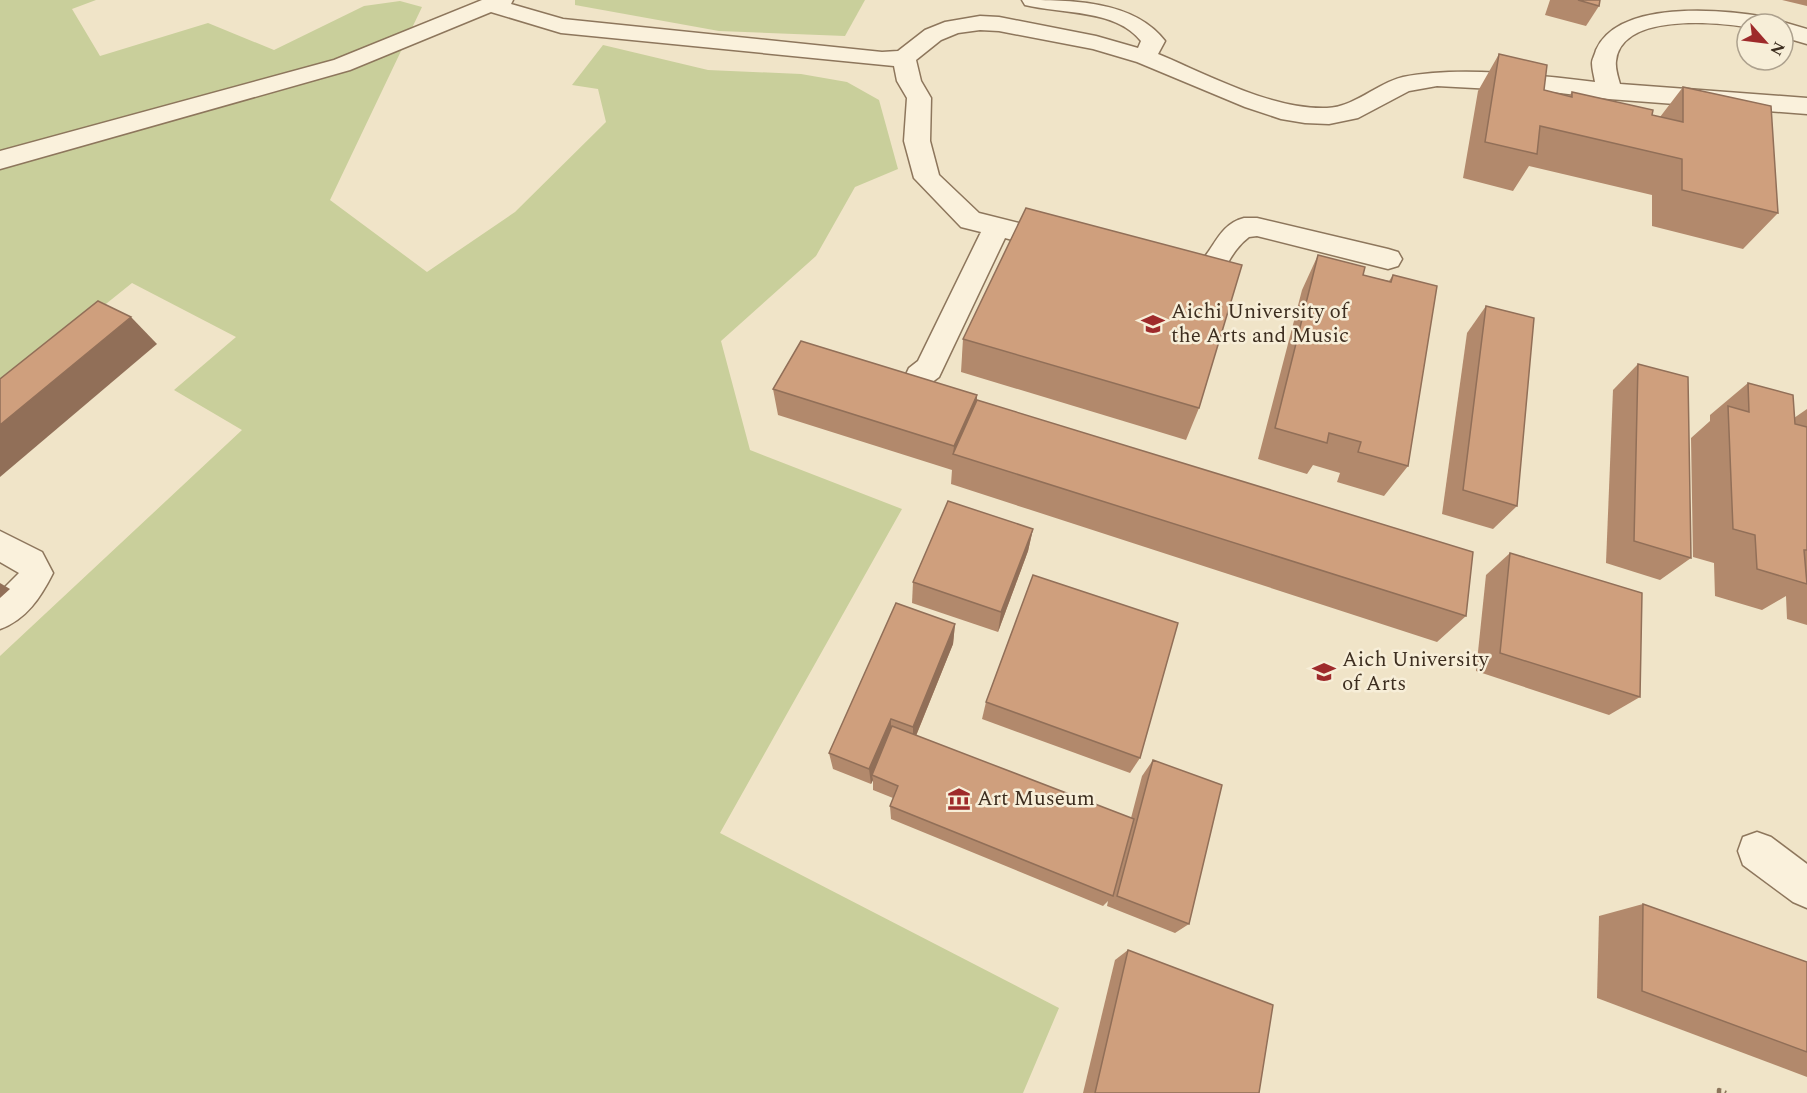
<svg xmlns="http://www.w3.org/2000/svg" width="1807" height="1093" font-family="Spectral,serif">
<style>
.green{fill:#c9cf9b}
.lines{fill:none;stroke-linecap:round;stroke-linejoin:round}
.minor-casing{stroke:#8d765c;stroke-width:3}
.path{stroke:#8d765c;stroke-width:4.5;stroke-dasharray:5 4;stroke-linecap:butt}
.minor{fill:#faf1dc;fill-rule:evenodd}
.wall{fill:#b2896c}
.shaded-wall{fill:#916f58}
.building{fill:#cf9f7d;stroke:#916f58;stroke-width:1.5}
.labels{text-anchor:middle;dominant-baseline:central;stroke-width:5;stroke-linejoin:round;paint-order:stroke}
.poi-label{font-size:21px;fill:#3d2e20;stroke:#f7eed8;text-anchor:start}
</style>
<rect width="100%" height="100%" fill="#f0e4c8"/>
<g class="green">
<path d="M0 0H96L72 9 100 56 208 23 274 50 364 6 400 1 422 7 330 200 427 272 515 212 606 122 598 89 572 85 603 45 708 70 801 74 847 82 879 100 898 169 855 187 816 256 721 341 750 450 902 509 720 833 1059 1008 1023 1093H0V656L242 430 174 390 236 337 132 283 0 389Z"/>
<path d="M575 0H865L845 36 719 31 575 5Z"/>
</g>
<g class="lines">
<g class="minor-casing">
<g id="minor">
<path d="M482 0H513L511 4 563 19 882 52 898 51 925 30 945 22 980 16 999 17 1096 36 1138 48 1141 41C1116 9 1062 14 1025 5L1022 0C1070 0 1134 0 1165 41L1158 54C1209 75 1272 110 1327 108 1355 107 1377 83 1403 77 1459 66 1538 75 1595 82 1594 76 1592 69 1592 63 1592 59 1595 55 1596 50 1618 0 1720 9 1766 17L1774 19 1777 24 1783 22 1807 29V44L1783 37V24H1747V27C1714 22 1621 13 1616 61 1615 68 1618 77 1620 84L1807 98V114L1609 99 1552 92 1437 86 1409 91 1358 118 1329 124 1305 123 1281 119 1245 107 1137 62 1093 49 999 31 980 30 958 33 941 40 916 60 921 81 931 98 930 141 939 175 979 213 1070 236 1074 243 1070 250 1060 253 1005 238 939 377 931 383 920 408 909 412 898 408 894 400 909 368 918 361 981 232 961 227 914 178 904 141 907 98 897 81 894 66 561 33 491 12 350 70 0 169V151L334 60Z"/>
<path d="M1244 218H1257L1388 249 1398 252 1402 259 1398 266 1388 269 1257 236 1249 237C1218 260 1228 300 1172 283L1168 276 1172 269 1182 266 1195 267C1214 252 1217 225 1244 218Z"/>
<path d="M0 531 42 552 53 573C41 597 26 620 0 629V592L19 573 0 562Z"/>
<path d="M1757 832 1771 837 1807 864V908L1793 902 1743 865 1738 851 1743 837Z"/>
</g>
</g>
<path class="path" d="M1719 1093V1090L1726 1093"/>
<use href="#minor" class="minor"/>
</g>
<g class="wall">
<path d="M1550 0H1600L1599 6 1586 26 1545 15Z"/>
<path d="M1782 0H1807V6Z"/>
<path d="M1499 54 1544 90 1569 96 1572 92 1660 117 1683 87 1778 213 1743 249 1652 226V195L1529 166 1513 191 1463 178 1478 91Z"/>
<path d="M1318 255 1363 275 1389 281 1393 275 1408 466 1384 496 1337 482 1340 473 1313 465 1307 474 1258 459 1302 290Z"/>
<path d="M1486 306 1517 506 1493 529 1442 514 1467 333Z"/>
<path d="M963 339 1199 408 1186 440 961 372Z"/>
<path d="M1638 364 1691 558 1660 580 1606 563 1613 390Z"/>
<path d="M1748 383 1794 418 1807 409V625L1787 619 1786 596 1762 610 1715 596 1714 563 1693 557 1691 438 1710 421V415Z"/>
<path d="M773 389 977 395V402L1466 616 1437 642 951 484 952 470 778 415Z"/>
<path d="M1033 529 1028 551 998 632 912 603 913 582Z"/>
<path d="M1510 553 1640 697 1609 715 1476 671 1486 575Z"/>
<path d="M955 624 953 644 916 736 1131 818 1142 776 1153 760 1189 924 1175 933 1107 906 1108 901 1103 906 891 819 890 806 893 798 873 790V780L871 784 833 769 829 753Z"/>
<path d="M986 702 1140 758 1130 773 982 719Z"/>
<path d="M1643 904 1807 962V1077L1597 998 1599 916Z"/>
<path d="M1128 950 1259 1093H1083L1115 960Z"/>
</g>
<g class="shaded-wall">
<path d="M131 317 157 344 0 477V425Z"/>
<path d="M977 395 975 420 953 454 954 446Z"/>
<path d="M1033 529 1028 551 998 632 1001 612Z"/>
<path d="M0 583 10 589 0 598Z"/>
<path d="M955 624 953 644 913 743V727Z"/>
<path d="M891 719V736L872 775 873 780 871 784 869 769Z"/>
</g>
<g class="building">
<path d="M1578 0H1600L1599 6Z"/>
<path d="M1499 54 1547 65 1544 90 1572 97V92L1653 110 1652 115 1683 122V87L1771 106 1778 213 1682 190V159L1540 126 1537 154 1485 142Z"/>
<path d="M1026 208 1242 265 1199 408 963 339Z"/>
<path d="M1318 255 1365 267 1363 275 1391 282 1393 275 1437 286 1408 466 1358 452 1361 442 1329 433 1327 443 1275 428Z"/>
<path d="M98 301 131 317 0 425V379Z"/>
<path d="M1486 306 1534 318 1517 506 1463 490Z"/>
<path d="M801 341 977 395 954 446 773 389Z"/>
<path d="M1638 364 1688 377 1691 558 1634 541Z"/>
<path d="M1748 383 1793 395 1795 424 1807 427V550H1804L1807 584 1757 569 1755 535 1733 529 1728 406 1749 412Z"/>
<path d="M977 400 1473 552 1466 616 953 454Z"/>
<path d="M948 501 1033 529 1001 612 913 582Z"/>
<path d="M1510 553 1642 593 1640 697 1500 653Z"/>
<path d="M1033 575 1178 623 1140 758 986 702Z"/>
<path d="M896 603 955 624 913 727 891 719 869 769 829 753Z"/>
<path d="M892 726 1134 819 1113 896 890 806 898 786 872 775Z"/>
<path d="M1153 760 1222 785 1189 924 1117 896Z"/>
<path d="M1643 904 1807 962V1052L1642 991Z"/>
<path d="M1128 950 1273 1005 1259 1093H1095Z"/>
</g>
<defs>
<g id="university-bare" transform="scale(1.8)"><path d="M0-5L7-2L0 1L-7-2ZM-4 1L0 2.5L4 1V4Q0 6-4 4Z" fill="#9e2a2b" stroke="#f7eed8" stroke-width="2.5" paint-order="stroke"/></g>
<g id="museum-bare" transform="scale(1.8)"><path d="M0-6L6-3V-2H-6V-3ZM-5-1h2V3h-2ZM-1-1h2V3h-2ZM3-1h2V3H3ZM-6 4H6V6H-6Z" fill="#9e2a2b" stroke="#f7eed8" stroke-width="2.5" paint-order="stroke"/></g>
</defs>
<g fill-rule="evenodd">
<use href="#university-bare" x="1153" y="324"/>
<use href="#university-bare" x="1324" y="672"/>
<use href="#museum-bare" x="959" y="799"/>
</g>
<g class="labels">
<g class="poi-label">
<text x="1171" y="312">Aichi University of<tspan x="1171" dy="24">the Arts and Music</tspan></text>
<text x="1342" y="660">Aich University<tspan x="1342" dy="24">of Arts</tspan></text>
<text x="977" y="799">Art Museum</text>
</g>
</g>
<g transform="translate(1765 42) rotate(118)"><circle r="28" fill="#f7eed8" stroke="#ada18e" stroke-width="1.5"/>
<path d="M0-4.5L10 22L0 15L-10 22Z" fill="#9e2a2b"/>
<text y="-9" font-size="16" font-weight="bold" text-anchor="middle" fill="#3d2e20">N</text>
</g>
</svg>
